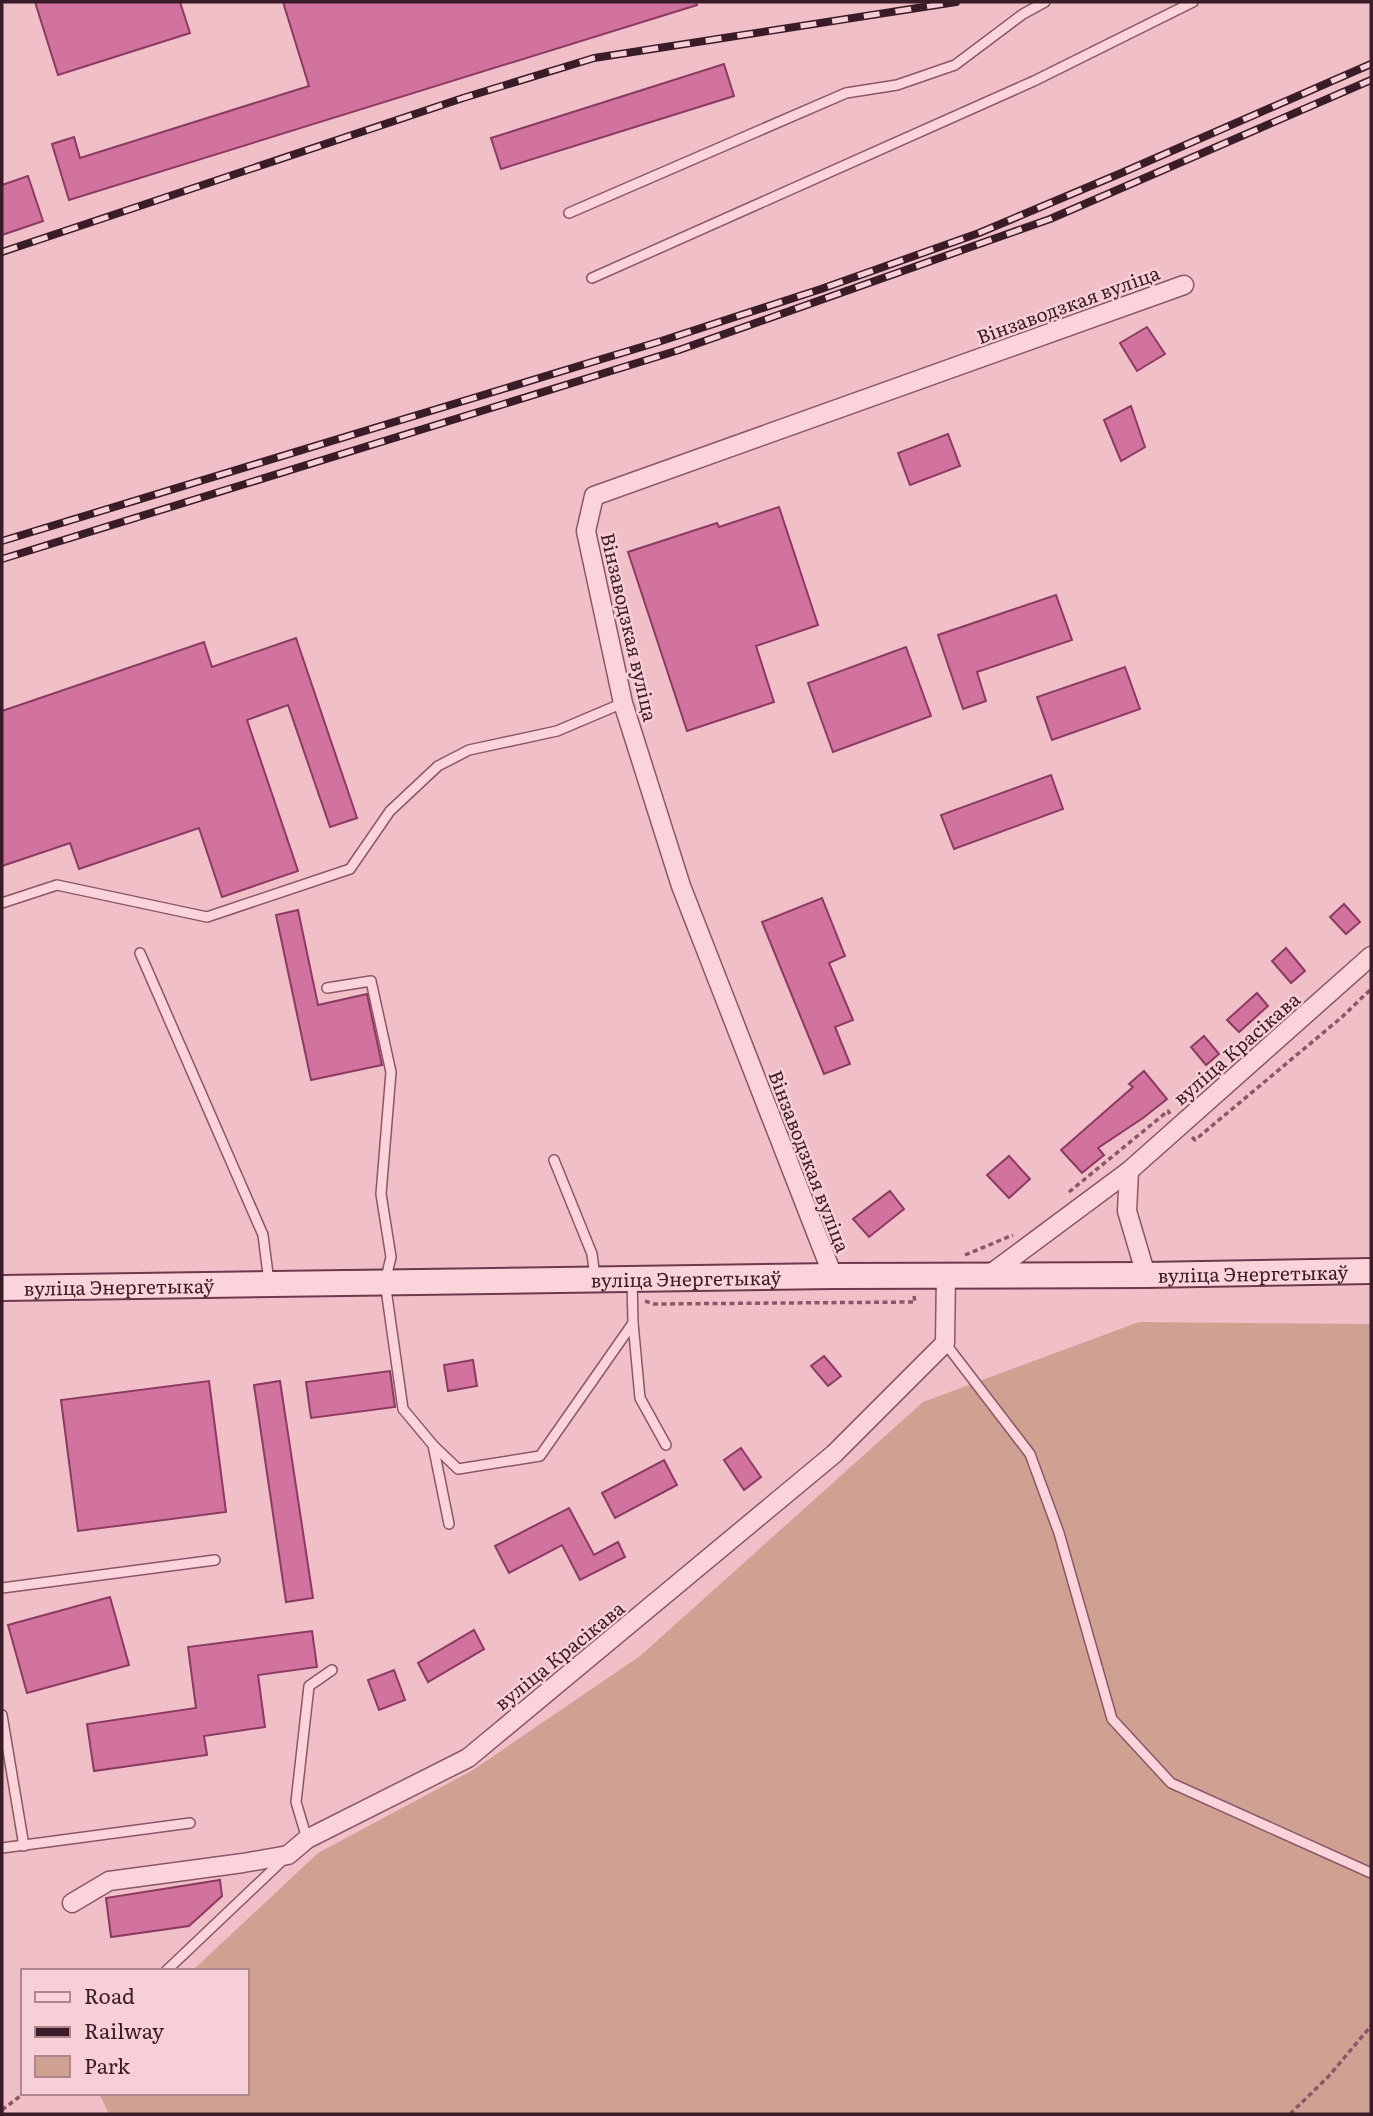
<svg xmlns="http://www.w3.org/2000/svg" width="1373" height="2116" font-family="Literata,serif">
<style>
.green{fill:#cfa192}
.building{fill:#d2729f;stroke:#8b3a62;stroke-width:2}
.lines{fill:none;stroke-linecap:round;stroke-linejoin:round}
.lane-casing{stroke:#8b5668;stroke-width:12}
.street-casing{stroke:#8b5668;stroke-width:21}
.secondary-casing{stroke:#6c394d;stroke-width:28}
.path{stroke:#8b5668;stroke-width:3.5;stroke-dasharray:5 3.5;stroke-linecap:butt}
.lane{stroke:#fbd3da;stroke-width:9}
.street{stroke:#fbd3da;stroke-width:18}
.secondary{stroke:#fbd3da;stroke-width:24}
.rail-casing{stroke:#391c27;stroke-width:8}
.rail{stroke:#f8cfd6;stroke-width:5;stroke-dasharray:16;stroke-linecap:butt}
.labels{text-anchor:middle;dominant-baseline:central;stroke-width:5;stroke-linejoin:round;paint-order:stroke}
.street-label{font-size:19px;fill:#391c27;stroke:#f8cfd6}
</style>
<rect width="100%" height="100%" fill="#f1bfc8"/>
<path class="green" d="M1139 1322 1371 1324V2114H109L99 2093H247V1971H192L318 1853 473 1770 640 1656 923 1402Z"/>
<g class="building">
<path d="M35 2H180L190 33 58 75Z"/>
<path d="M283 2H696L697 5 69 200 52 144 74 137 80 158 309 86Z"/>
<path d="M724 64 734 96 501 169 491 138Z"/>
<path d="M28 176 43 221 2 235V185Z"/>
<path d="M1147 327 1165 354 1137 371 1120 343Z"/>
<path d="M1131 406 1145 447 1121 461 1104 420Z"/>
<path d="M948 434 960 466 910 485 898 453Z"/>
<path d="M779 507 818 625 756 646 774 702 687 731 628 552 717 523 719 527Z"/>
<path d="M1056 595 1072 640 977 672 986 701 963 709 938 635Z"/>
<path d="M296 638 357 818 330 827 288 705 247 720 298 871 222 897 199 828 79 869 70 843 2 866V711L204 642 212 667Z"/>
<path d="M906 647 931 716 833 752 808 683Z"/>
<path d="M1125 667 1140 709 1052 740 1037 697Z"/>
<path d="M1051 775 1063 809 954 849 941 815Z"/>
<path d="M822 898 845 956 829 963 853 1020 835 1027 850 1064 824 1074 762 922Z"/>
<path d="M1344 904 1360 922 1346 934 1330 917Z"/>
<path d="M298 910 318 1005 367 994 382 1065 311 1080 276 915Z"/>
<path d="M1286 948 1305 971 1291 983 1272 961Z"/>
<path d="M1257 993 1268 1006 1239 1032 1227 1020Z"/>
<path d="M1204 1036 1219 1054 1206 1065 1191 1047Z"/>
<path d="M1144 1071 1167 1099 1143 1118 1098 1148 1104 1155 1082 1173 1061 1150 1133 1087 1129 1084Z"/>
<path d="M1009 1156 1030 1179 1009 1198 987 1175Z"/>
<path d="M890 1191 904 1209 869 1237 853 1219Z"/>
<path d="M824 1356 841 1376 828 1386 811 1366Z"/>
<path d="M473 1360 477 1386 448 1391 444 1365Z"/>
<path d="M390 1371 395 1407 311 1418 306 1382Z"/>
<path d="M209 1381 226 1512 78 1531 61 1400Z"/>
<path d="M280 1381 313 1598 286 1602 254 1385Z"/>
<path d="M741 1448 761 1477 744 1490 724 1460Z"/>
<path d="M664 1460 677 1485 615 1518 602 1493Z"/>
<path d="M569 1508 594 1555 618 1542 625 1557 580 1580 562 1545 509 1573 495 1546Z"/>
<path d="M110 1597 129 1665 27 1693 8 1625Z"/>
<path d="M474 1630 484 1649 428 1682 418 1663Z"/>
<path d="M312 1631 317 1667 258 1675 265 1727 204 1736 207 1755 94 1771 87 1724 196 1708 188 1647Z"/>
<path d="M394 1670 405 1700 379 1710 368 1680Z"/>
<path d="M220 1880 222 1896 189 1926 111 1937 106 1898Z"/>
</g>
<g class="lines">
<g class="lane-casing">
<g id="lane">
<path d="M569 213 846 93 897 85 955 65 1023 14 1045 2"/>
<path d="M592 278 1034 81 1193 2"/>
<path d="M2 903 57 885 207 917 350 869 390 811 438 766 469 750 557 731 623 703"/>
<path d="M140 953 263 1235 269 1282"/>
<path d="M327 988 371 981 391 1072 381 1194 391 1257 385 1282 403 1409 433 1445 449 1524"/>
<path d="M554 1160 592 1254 595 1277"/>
<path d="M633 1323 640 1398 666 1445"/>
<path d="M945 1343 1030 1454 1059 1533 1112 1719 1171 1783 1371 1873"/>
<path d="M434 1446 458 1469 540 1456 633 1323 632 1280"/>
<path d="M2 1588 215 1560"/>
<path d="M2 1715 24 1846"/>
<path d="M307 1839 296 1802 309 1686 332 1670"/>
<path d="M2 1848 190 1823"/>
<path d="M166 1971 284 1859"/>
</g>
</g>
<g class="street-casing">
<g id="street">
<path d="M1129 1171 1127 1211 1146 1275"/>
<path d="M989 1275 1129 1171 1371 956"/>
<path d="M833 1276 681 886 623 703 586 531 594 496 1184 285"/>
<path d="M72 1903 109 1881 243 1863 288 1855 307 1839 468 1758 834 1454 945 1343 946 1275"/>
</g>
</g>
<g class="secondary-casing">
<g id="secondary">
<path id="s1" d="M2 1288 833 1276 1146 1275 1371 1271"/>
</g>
</g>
<g class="path">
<path d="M1192 1137 1195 1140 1342 1017 1371 989"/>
<path d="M1069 1192 1168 1111 1170 1114"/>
<path d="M965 1255 1013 1235"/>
<path d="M645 1301 654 1304 915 1302 914 1296"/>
<path d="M2 2110 24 2093"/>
<path d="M1290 2114 1328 2077 1371 2026"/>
</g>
<use href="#lane" class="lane"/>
<use href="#street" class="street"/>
<use href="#secondary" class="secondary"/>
<g class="rail-casing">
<g id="rail">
<path d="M2 252 463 98 594 58 956 2"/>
<path d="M2 541 658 342 821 289 979 233 1119 174 1371 64"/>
<path d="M2 559 679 350 1050 219 1371 80"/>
</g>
</g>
<use href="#rail" class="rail"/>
</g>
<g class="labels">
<g class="street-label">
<text transform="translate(1068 304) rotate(-20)">Вінзаводзкая вуліца</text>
<text transform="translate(630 627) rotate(77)">Вінзаводзкая вуліца</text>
<text transform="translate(1236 1048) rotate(-41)">вуліца Красікава</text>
<text transform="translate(810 1161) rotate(69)">Вінзаводзкая вуліца</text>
<text stroke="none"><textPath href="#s1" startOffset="1251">вуліца Энергетыкаў</textPath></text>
<text stroke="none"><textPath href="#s1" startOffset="684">вуліца Энергетыкаў</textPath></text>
<text stroke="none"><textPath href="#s1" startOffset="117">вуліца Энергетыкаў</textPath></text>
<text transform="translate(559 1655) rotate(-39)">вуліца Красікава</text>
</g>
</g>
<rect width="1373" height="2116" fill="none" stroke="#391c27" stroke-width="7"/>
<rect x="21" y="1969" width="228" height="126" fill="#f8cfd6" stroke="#ac8790" stroke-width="2"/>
<rect x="35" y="1992" width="35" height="10" fill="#fbd3da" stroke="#ac8790" stroke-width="2"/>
<text x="84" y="2004" font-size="21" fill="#391c27">Road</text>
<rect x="35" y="2027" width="35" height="10" fill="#391c27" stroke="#ac8790" stroke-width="2"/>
<text x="84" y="2039" font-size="21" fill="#391c27">Railway</text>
<rect x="35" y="2056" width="35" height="21" fill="#cfa192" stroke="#ac8790" stroke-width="2"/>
<text x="84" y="2074" font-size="21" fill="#391c27">Park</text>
</svg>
